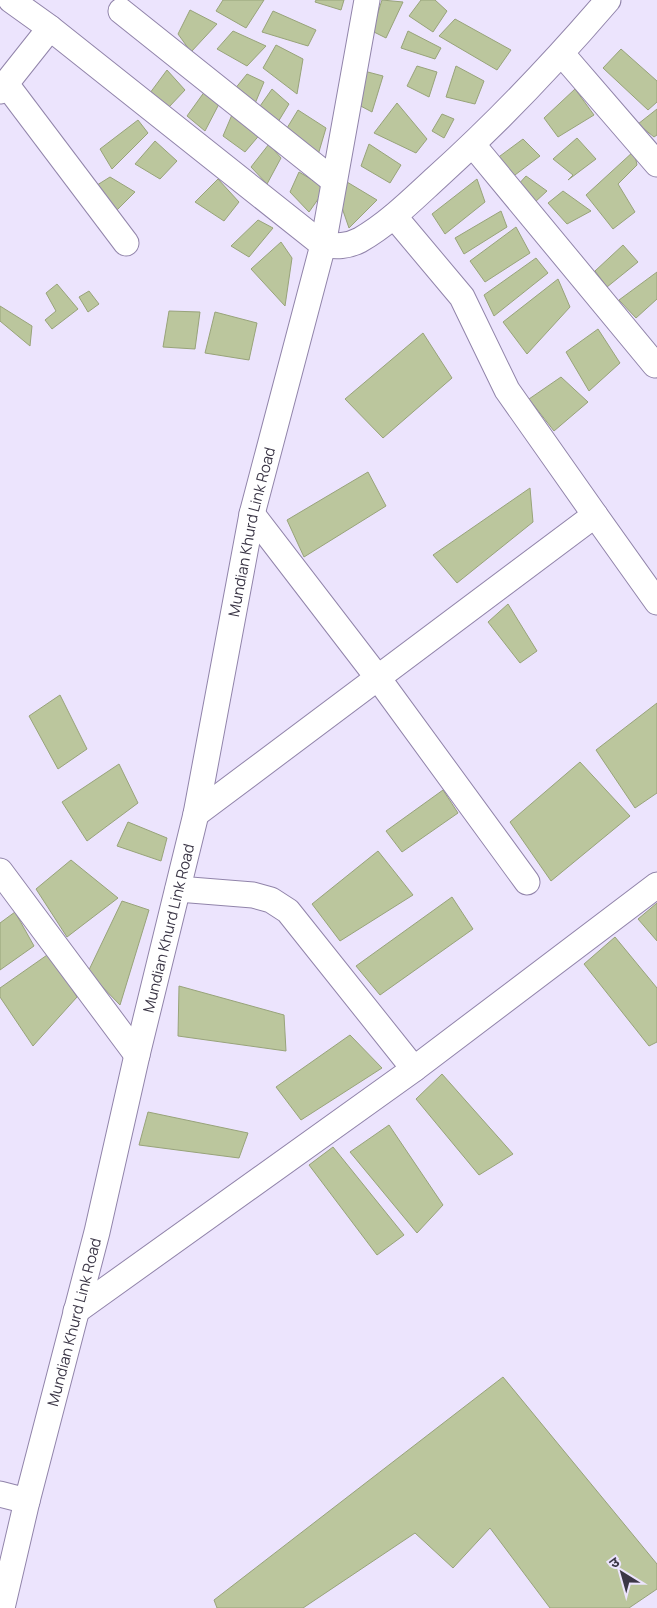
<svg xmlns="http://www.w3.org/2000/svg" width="657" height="1608" font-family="Manrope,'Noto Sans Devanagari',sans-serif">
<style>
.building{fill:#bbc69d;stroke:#98a37a}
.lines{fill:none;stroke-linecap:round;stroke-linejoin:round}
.minor-casing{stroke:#9184aa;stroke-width:27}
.minor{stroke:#fff;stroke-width:25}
.labels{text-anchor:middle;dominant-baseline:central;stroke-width:4.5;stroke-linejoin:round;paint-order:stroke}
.street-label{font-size:15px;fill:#3b3646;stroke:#ece4fd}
</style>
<rect width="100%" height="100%" fill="#ece4fd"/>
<g class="building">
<path d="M223 0H264L246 28 216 11Z"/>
<path d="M316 0H344L341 10 315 2Z"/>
<path d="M382 0 403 2 386 38 372 31Z"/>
<path d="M421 0H435L447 11 433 32 409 16Z"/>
<path d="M190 10 217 24 191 52 178 34Z"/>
<path d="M273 11 316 30 308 46 262 32Z"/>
<path d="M455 19 511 50 497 70 439 36Z"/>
<path d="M233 31 266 46 247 66 217 49Z"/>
<path d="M408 31 441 48 435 59 401 48Z"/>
<path d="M276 45 303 59 297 94 263 68Z"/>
<path d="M621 49 657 81V102L648 110 603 68Z"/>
<path d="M417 66 437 72 429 97 407 86Z"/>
<path d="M456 66 484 81 475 104 446 97Z"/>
<path d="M167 70 185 90 169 107 147 97Z"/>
<path d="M364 71 383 76 372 112 355 103Z"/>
<path d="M247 74 264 82 254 106 234 90Z"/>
<path d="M272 89 289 104 278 122 258 109Z"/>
<path d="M575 89 594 115 558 137 544 118Z"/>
<path d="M205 91 219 104 205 131 187 116Z"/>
<path d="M397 103 427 139 416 153 374 133Z"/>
<path d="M657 109V135L654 137 638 124Z"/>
<path d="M234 110 262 132 245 152 223 136Z"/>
<path d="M298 110 326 128 318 155 284 133Z"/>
<path d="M442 114 454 119 444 138 432 131Z"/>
<path d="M138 120 148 133 112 169 100 149Z"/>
<path d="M577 138 596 159 568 180 573 175 553 159Z"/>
<path d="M523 139 540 156 511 178 496 159Z"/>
<path d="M155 141 177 161 160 179 135 164Z"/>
<path d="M269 144 281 158 267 184 251 167Z"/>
<path d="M369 144 401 165 390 183 361 166Z"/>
<path d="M634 151 637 165 618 184 635 212 613 229 586 195Z"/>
<path d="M299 172 326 188 309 212 290 192Z"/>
<path d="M526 176 547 191 534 203 517 186Z"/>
<path d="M110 177 135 192 115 212 94 187Z"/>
<path d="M218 179 239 202 224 221 195 202Z"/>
<path d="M477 179 485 202 445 234 432 214Z"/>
<path d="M347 182 377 200 349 228 340 202Z"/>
<path d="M563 191 591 211 567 224 548 203Z"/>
<path d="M501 211 507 227 464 254 455 238Z"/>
<path d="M258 220 273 228 249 257 231 246Z"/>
<path d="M516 227 530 253 485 282 470 261Z"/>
<path d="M281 242 292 258 285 306 251 269Z"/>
<path d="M623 245 638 262 607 287 595 271Z"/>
<path d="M536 258 548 273 494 316 484 295Z"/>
<path d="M657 272V299L636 318 619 300Z"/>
<path d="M558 279 570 307 527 354 503 322Z"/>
<path d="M57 284 78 309 52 329 45 320 56 311 46 293Z"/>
<path d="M89 291 99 304 88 312 79 297Z"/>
<path d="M0 306 32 326 30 346 0 321Z"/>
<path d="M169 311 200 312 195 349 163 347Z"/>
<path d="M215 312 257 323 249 360 205 353Z"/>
<path d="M598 329 620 363 589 391 566 352Z"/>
<path d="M423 333 452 378 383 438 345 399Z"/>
<path d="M561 377 588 402 554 431 529 399Z"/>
<path d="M368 472 386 506 304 557 287 520Z"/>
<path d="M530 488 533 522 457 583 433 555Z"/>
<path d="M508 604 537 651 520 663 488 622Z"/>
<path d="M60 695 87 749 58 769 29 716Z"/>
<path d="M657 703V793L635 808 596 750Z"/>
<path d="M580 762 630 816 551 881 510 822Z"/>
<path d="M119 764 138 803 87 841 62 802Z"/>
<path d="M443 790 458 813 402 852 386 831Z"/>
<path d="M128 822 167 838 161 861 117 846Z"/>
<path d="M378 851 413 895 340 941 312 904Z"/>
<path d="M71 860 118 898 67 937 36 889Z"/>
<path d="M452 897 473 929 380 995 356 966Z"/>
<path d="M122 901 149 910 120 1005 88 972Z"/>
<path d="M657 903V941L638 919Z"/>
<path d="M15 912 34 946 0 970V923Z"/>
<path d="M615 937 657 988V1042L649 1046 584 964Z"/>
<path d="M50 953 77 997 33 1046 0 997V988Z"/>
<path d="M179 986 284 1015 286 1051 178 1036Z"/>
<path d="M350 1035 382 1068 301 1120 276 1087Z"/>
<path d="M442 1074 513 1154 479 1175 416 1099Z"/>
<path d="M148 1112 248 1133 239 1158 139 1145Z"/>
<path d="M389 1125 443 1205 417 1233 350 1152Z"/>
<path d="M333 1147 404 1235 377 1255 309 1165Z"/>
<path d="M503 1377 657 1564V1589L629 1608H550L490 1528 453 1568 415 1533 303 1608H217L214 1600Z"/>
</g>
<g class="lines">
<g class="minor-casing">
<g id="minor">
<path d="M11 0 50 28 323 245C336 246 347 247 360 240 388 224 412 200 436 178 498 122 554 63 608 0"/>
<path d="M121 11 334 181"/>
<path d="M562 54 657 164"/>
<path d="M6 84 126 243"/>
<path d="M0 91 50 28"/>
<path d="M473 145 655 365"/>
<path d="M394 216 462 297 507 390 595 515"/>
<path d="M252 514 378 678 527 882"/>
<path d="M196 814 595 515 657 602"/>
<path d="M0 871 137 1055"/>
<path d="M178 889 253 895 271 900 288 911 414 1069"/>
<path d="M76 1311 414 1069 657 885"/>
<path d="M0 1494 27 1501"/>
<path id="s1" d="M2 1608 27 1501 97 1232 137 1055 196 814 252 514 323 245 367 0"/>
</g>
</g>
<use href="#minor" class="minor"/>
</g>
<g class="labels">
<g class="street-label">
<text stroke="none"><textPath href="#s1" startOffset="1105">Mundian Khurd Link Road</textPath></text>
<text stroke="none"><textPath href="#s1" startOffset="700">Mundian Khurd Link Road</textPath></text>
<text stroke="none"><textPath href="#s1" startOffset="295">Mundian Khurd Link Road</textPath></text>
</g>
</g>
<g transform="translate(622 1573) rotate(323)" stroke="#ece4fd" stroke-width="4" paint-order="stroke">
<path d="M0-4L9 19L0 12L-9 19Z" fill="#3b3646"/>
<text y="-8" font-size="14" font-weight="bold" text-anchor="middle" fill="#3b3646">उ</text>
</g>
</svg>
